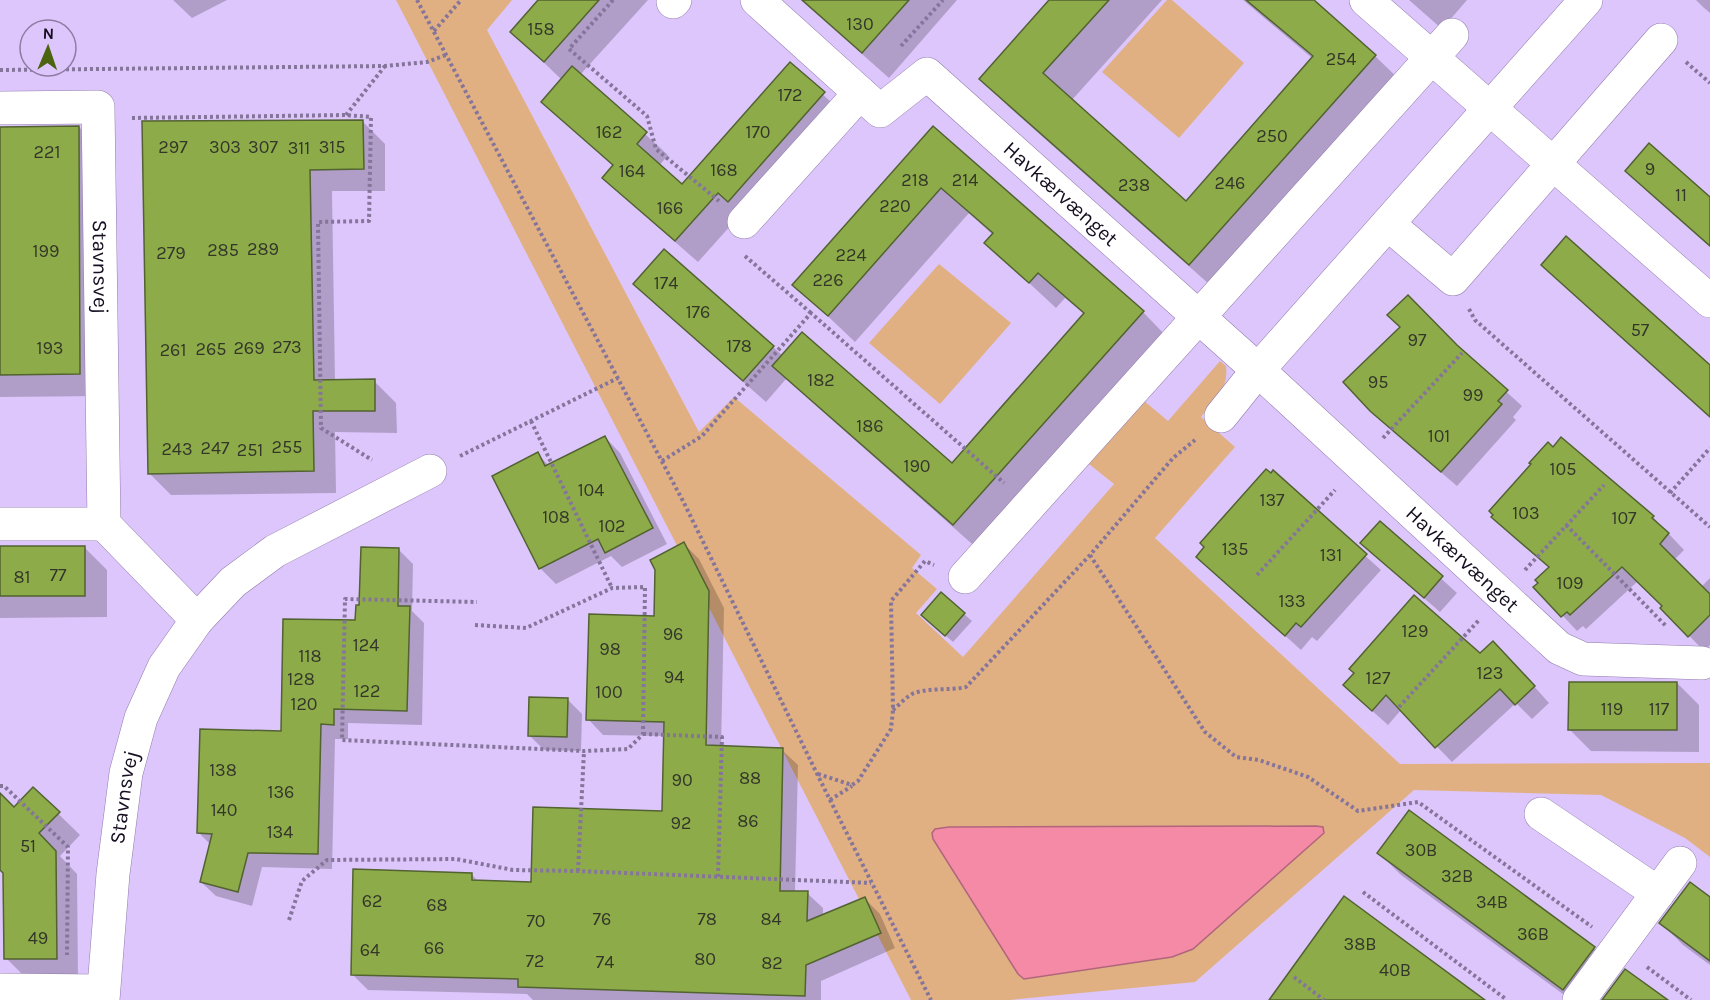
<svg xmlns="http://www.w3.org/2000/svg" width="1710" height="1000" font-family="Karla,sans-serif">
<style>
.green{fill:#e1b082}
.water{fill:#f48aa5;stroke:#b1657d;stroke-width:1.5}
.shadow{fill:#0003}
.building{fill:#8dac49;stroke:#526230;stroke-width:1.5}
.lines{fill:none;stroke-linecap:round;stroke-linejoin:round}
.minor-casing{stroke:#917cad;stroke-width:34}
.path{stroke:#86759b;stroke-width:4;stroke-dasharray:3 3;stroke-linecap:butt}
.minor{stroke:#fff;stroke-width:33}
.labels{text-anchor:middle;dominant-baseline:central;stroke-width:4.5;stroke-linejoin:round;paint-order:stroke}
.number-label{font-size:18px;fill:#34362a}
.street-label{font-size:21px;fill:#160e20;stroke:#ddc6fc}
</style>
<rect width="100%" height="100%" fill="#ddc6fc"/>
<g class="green">
<path d="M396 0H512L487 30 699 432 734 397 921 555 912 568 937 589 916 613 963 657 1114 484 1089 464 1143 400 1168 421 1220 361 1226 366C1229 389 1214 401 1201 417L1235 447 1155 538 1400 764 1710 763V857L1685 838 1601 795 1414 790 1195 982 1009 1000H911Z"/>
<path d="M1167 0H1172L1244 63 1179 138 1102 72Z"/>
<path d="M939 264 1011 323 940 404 869 343Z"/>
</g>
<path class="water" d="M1316 826 1323 827 1324 833 1193 949 1172 957 1024 979 1018 974 933 839 932 833 935 829 949 827Z"/>
<g class="shadow">
<path d="M173 0H227L192 18Z"/>
<path d="M540 0H648L580 75 668 155 659 166 682 186 790 64 846 116 741 214 698 262 627 200 604 178 614 167 543 102 562 80 512 32Z"/>
<path d="M801 0H957L889 78Z"/>
<path d="M1051 0H1162L1071 101 1186 203 1312 58 1243 0H1312L1375 56 1404 84 1218 292 1009 107 981 79Z"/>
<path d="M1409 0H1467L1442 29Z"/>
<path d="M1696 0H1710V13L1703 7Z"/>
<path d="M363 122 385 144V191H332L335 381H374L396 403 397 433 335 432 336 493 171 495 149 473 144 123Z"/>
<path d="M79 127 101 150 102 396 0 397V128Z"/>
<path d="M933 128 1143 312 1169 339 980 551 786 379 766 402 657 306 635 284 773 347 783 356 952 465 1084 314 1065 298 1056 308 986 243 993 235 969 213 855 342 795 285Z"/>
<path d="M1627 171 1710 199V247L1649 193Z"/>
<path d="M1543 265 1710 367V417L1565 287Z"/>
<path d="M1459 349 1522 406 1513 417 1516 420 1457 486 1387 426Z"/>
<path d="M605 437 620 453 667 544 622 567 611 556 556 584 541 569 494 477 538 454 549 466Z"/>
<path d="M1273 473 1381 570 1317 641 1312 637 1301 650 1198 557Z"/>
<path d="M1653 517 1684 550 1674 560 1701 587 1710 578V645L1704 651 1662 608 1664 606 1638 581 1586 629 1583 626 1577 631 1536 587 1550 568 1509 532Z"/>
<path d="M1380 523 1457 593 1440 612 1378 558Z"/>
<path d="M684 544 699 559 724 608 721 747 782 750 798 765 795 892 807 893 823 908V916L865 899 880 914 895 948 821 981V1000H533L527 994 368 990 352 974 471 874 479 882 533 884 663 812 665 736 603 735 588 719 656 617Z"/>
<path d="M84 547 107 570V617L0 618V548Z"/>
<path d="M398 549 413 564 412 611 424 623 422 725 348 723V739H335L332 869 262 867 252 906 216 896 201 882 211 845 199 833 282 733 357 622 361 607Z"/>
<path d="M964 614 972 621 953 642 930 622Z"/>
<path d="M1480 655 1509 658 1549 703 1532 719 1516 703 1452 762 1401 710 1388 725 1360 700Z"/>
<path d="M1677 683 1699 705V752L1591 751 1569 729Z"/>
<path d="M567 699 582 714 581 751 544 750 529 735Z"/>
<path d="M33 789 80 835 60 856 77 874 78 980H28L6 958 4 873 0 868V795L14 809Z"/>
<path d="M1379 853 1594 948 1616 970 1571 1000 1401 875Z"/>
<path d="M1710 899V965L1683 945 1661 923Z"/>
</g>
<g class="building">
<path d="M538 0H599L544 62 510 32Z"/>
<path d="M802 0H909L862 53Z"/>
<path d="M1049 0H1109L1043 73 1186 201 1313 56 1246 0H1314L1376 55 1189 265 979 79Z"/>
<path d="M790 62 825 92 728 202 718 193 675 241 602 178 613 165 541 102 572 66 647 132 637 144 682 184Z"/>
<path d="M363 120 364 169 310 170 314 380 375 379V411H313L314 471 148 474 142 121Z"/>
<path d="M79 126 80 374 0 375V127Z"/>
<path d="M933 126 1144 311 953 525 772 366 802 332 952 463 1084 313 1038 273 1029 283 984 243 993 233 941 188 828 316 792 285Z"/>
<path d="M1649 143 1710 197V246L1625 171Z"/>
<path d="M1566 236 1710 365V417L1541 265Z"/>
<path d="M664 249 774 346 743 381 633 284Z"/>
<path d="M1408 295 1457 345 1508 390 1498 401 1502 404 1441 472 1370 411 1343 382 1400 327 1387 315Z"/>
<path d="M605 436 653 528 605 553 598 539 539 569 492 476 538 452 545 466Z"/>
<path d="M1561 437 1654 516 1652 518 1669 533 1660 544 1710 594V615L1688 637 1660 608 1662 606 1622 567 1570 615 1567 612 1561 617 1533 587 1538 583 1535 580 1549 567 1491 517 1493 515 1489 511 1531 464 1529 463 1548 442 1553 447Z"/>
<path d="M1266 469 1271 473 1273 470 1367 554 1301 627 1296 623 1285 636 1196 557 1204 547 1200 543Z"/>
<path d="M1380 521 1443 576 1424 598 1360 543Z"/>
<path d="M684 542 709 591 706 745 783 748 780 891H808L807 921 865 897 881 933 806 965 805 996 518 987V979L351 975 353 869 472 873V880L531 882 533 807 662 811 664 722 586 720 589 614 654 616 655 570 650 560Z"/>
<rect x="0" y="546" width="85" height="50"/>
<path d="M361 547 399 548 398 606H410L407 711 334 709V725L321 724 318 854 248 853 238 892 200 882 212 834 197 833 200 729 281 731 283 619 355 620 356 605H359Z"/>
<path d="M941 592 965 613 945 636 921 615Z"/>
<path d="M1414 595 1480 653 1493 641 1535 686 1515 705 1500 689 1435 748 1386 695 1372 711 1343 685 1354 673 1349 669Z"/>
<path d="M1569 682H1677V730H1568Z"/>
<path d="M529 697 568 698 567 737 528 736Z"/>
<path d="M33 787 60 812 39 833 56 851 57 959H4L3 873 0 870V793L14 807Z"/>
<path d="M1409 810 1595 947 1563 990 1377 853Z"/>
<path d="M1690 882 1710 897V961L1659 923Z"/>
<path d="M1344 896 1485 1000H1269Z"/>
<path d="M1625 969 1668 1000H1602Z"/>
</g>
<g class="lines">
<g class="minor-casing">
<g id="minor">
<path id="s1" d="M757 0 880 111 927 74 1258 370 1559 648 1583 659 1702 663"/>
<path d="M1366 0 1710 301"/>
<path d="M673 2 675 0"/>
<path id="s2" d="M0 108 98 107 104 524 197 620"/>
<path d="M744 222 860 93"/>
<path d="M1388 224 1453 279 1661 40"/>
<path d="M1221 416 1258 370 1586 0"/>
<path d="M0 524H104"/>
<path d="M965 577 1452 35"/>
<path d="M1541 814 1658 893"/>
<path d="M0 990 103 991"/>
<path id="s3" d="M103 1000 113 874 126 773 141 718 164 667 197 620 233 582 275 551 430 471"/>
<path d="M1579 1000 1680 863"/>
</g>
</g>
<g class="path">
<path d="M417 0 684 503 826 792 931 1000"/>
<path d="M613 0 569 49 647 116 656 149 719 201"/>
<path d="M434 31 461 0"/>
<path d="M901 46 943 0"/>
<path d="M1686 62 1710 83"/>
<path d="M0 70 385 66 427 62 446 55"/>
<path d="M346 115 385 66"/>
<path d="M132 118 346 115 371 117 369 221 318 222 321 428 372 460"/>
<path d="M745 256 811 313"/>
<path d="M1469 309 1475 320 1710 527"/>
<path d="M531 421 612 588"/>
<path d="M1383 438 1462 353"/>
<path d="M460 456 618 378"/>
<path d="M662 461 702 436 811 313 1004 483"/>
<path d="M1670 493 1710 448"/>
<path d="M1566 525 1667 627"/>
<path d="M1090 555 1205 732 1236 757 1259 760 1308 777 1358 811 1418 802 1592 927"/>
<path d="M1525 570 1604 485"/>
<path d="M1257 575 1335 490"/>
<path d="M475 625 526 628 612 588 645 587 643 734 628 749 584 751 342 740 345 599 477 602"/>
<path d="M1399 707 1479 620"/>
<path d="M893 710C899 705 905 698 912 694 928 687 949 691 966 687L1090 555 1173 458 1195 440"/>
<path d="M643 734 722 737 718 877"/>
<path d="M818 774 852 785 858 781 891 729 893 710 891 601 925 561 934 565"/>
<path d="M0 786H4L68 847 67 955"/>
<path d="M830 800 852 786"/>
<path d="M578 871 584 751"/>
<path d="M1363 892 1507 1000"/>
<path d="M289 920 302 881 327 860 456 859 513 870 578 871 871 883"/>
<path d="M1647 967 1691 1000"/>
<path d="M1294 977 1324 1000"/>
</g>
<use href="#minor" class="minor"/>
</g>
<g class="labels">
<g class="number-label">
<text x="860" y="24">130</text>
<text x="541" y="29">158</text>
<text x="1341" y="59">254</text>
<text x="790" y="95">172</text>
<text x="609" y="132">162</text>
<text x="758" y="132">170</text>
<text x="1272" y="136">250</text>
<text x="173" y="147">297</text>
<text x="225" y="147">303</text>
<text x="263" y="147">307</text>
<text x="332" y="147">315</text>
<text x="299" y="148">311</text>
<text x="47" y="152">221</text>
<text x="1650" y="169">9</text>
<text x="724" y="170">168</text>
<text x="632" y="171">164</text>
<text x="915" y="180">218</text>
<text x="965" y="180">214</text>
<text x="1230" y="183">246</text>
<text x="1134" y="185">238</text>
<text x="1681" y="195">11</text>
<text x="895" y="206">220</text>
<text x="670" y="208">166</text>
<text x="263" y="249">289</text>
<text x="223" y="250">285</text>
<text x="46" y="251">199</text>
<text x="171" y="253">279</text>
<text x="851" y="255">224</text>
<text x="828" y="280">226</text>
<text x="666" y="283">174</text>
<text x="698" y="312">176</text>
<text x="1640" y="330">57</text>
<text x="1417" y="340">97</text>
<text x="739" y="346">178</text>
<text x="287" y="347">273</text>
<text x="50" y="348">193</text>
<text x="249" y="348">269</text>
<text x="211" y="349">265</text>
<text x="173" y="350">261</text>
<text x="821" y="380">182</text>
<text x="1378" y="382">95</text>
<text x="1473" y="395">99</text>
<text x="870" y="426">186</text>
<text x="1439" y="436">101</text>
<text x="287" y="447">255</text>
<text x="215" y="448">247</text>
<text x="177" y="449">243</text>
<text x="250" y="450">251</text>
<text x="917" y="466">190</text>
<text x="1563" y="469">105</text>
<text x="591" y="490">104</text>
<text x="1272" y="500">137</text>
<text x="1526" y="513">103</text>
<text x="556" y="517">108</text>
<text x="1624" y="518">107</text>
<text x="612" y="526">102</text>
<text x="1235" y="549">135</text>
<text x="1331" y="555">131</text>
<text x="58" y="575">77</text>
<text x="22" y="577">81</text>
<text x="1570" y="583">109</text>
<text x="1292" y="601">133</text>
<text x="1415" y="631">129</text>
<text x="673" y="634">96</text>
<text x="366" y="645">124</text>
<text x="610" y="649">98</text>
<text x="310" y="656">118</text>
<text x="1490" y="673">123</text>
<text x="674" y="677">94</text>
<text x="1378" y="678">127</text>
<text x="301" y="679">128</text>
<text x="367" y="691">122</text>
<text x="609" y="692">100</text>
<text x="304" y="704">120</text>
<text x="1612" y="709">119</text>
<text x="1659" y="709">117</text>
<text x="223" y="770">138</text>
<text x="750" y="778">88</text>
<text x="682" y="780">90</text>
<text x="281" y="792">136</text>
<text x="224" y="810">140</text>
<text x="748" y="821">86</text>
<text x="681" y="823">92</text>
<text x="280" y="832">134</text>
<text x="28" y="846">51</text>
<text x="1421" y="850">30B</text>
<text x="1457" y="876">32B</text>
<text x="372" y="901">62</text>
<text x="1492" y="902">34B</text>
<text x="437" y="905">68</text>
<text x="602" y="919">76</text>
<text x="707" y="919">78</text>
<text x="771" y="919">84</text>
<text x="536" y="921">70</text>
<text x="1533" y="934">36B</text>
<text x="38" y="938">49</text>
<text x="1360" y="944">38B</text>
<text x="434" y="948">66</text>
<text x="370" y="950">64</text>
<text x="705" y="959">80</text>
<text x="535" y="961">72</text>
<text x="605" y="962">74</text>
<text x="772" y="963">82</text>
<text x="1395" y="970">40B</text>
</g>
<g class="street-label">
<text stroke="none"><textPath href="#s1" startOffset="405">Havkærvænget</textPath></text>
<text stroke="none"><textPath href="#s2" startOffset="258">Stavnsvej</textPath></text>
<text stroke="none"><textPath href="#s1" startOffset="948">Havkærvænget</textPath></text>
<text stroke="none"><textPath href="#s3" startOffset="204">Stavnsvej</textPath></text>
</g>
</g>
<g transform="translate(48 48) rotate(2)"><circle r="28" fill="#ddc6fc" stroke="#8d7ca4" stroke-width="1.5"/>
<path d="M0-4.5L10 22L0 15L-10 22Z" fill="#4c630f"/>
<text y="-9" font-size="16" font-weight="bold" text-anchor="middle" fill="#160e20">N</text>
</g>
</svg>
